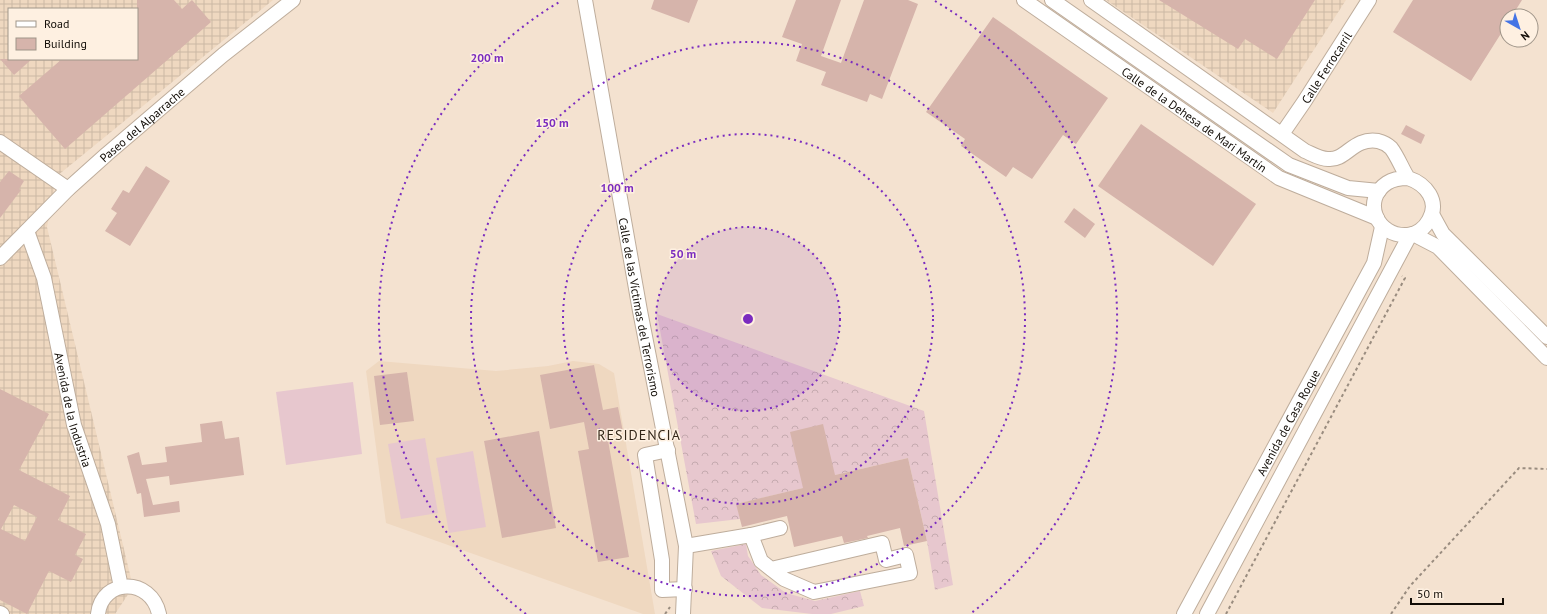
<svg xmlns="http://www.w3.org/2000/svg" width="1547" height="614" font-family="'PT Sans',sans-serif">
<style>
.built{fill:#efd8c0}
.industrial{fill:url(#industrial-grid);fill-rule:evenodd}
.forest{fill:url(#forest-crowns)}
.garden{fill:#e7c7ce}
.building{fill:#d6b4ab;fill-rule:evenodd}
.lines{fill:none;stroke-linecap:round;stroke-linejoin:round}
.minor-casing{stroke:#bead9c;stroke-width:16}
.path{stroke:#998c7f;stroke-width:2;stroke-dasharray:3 3;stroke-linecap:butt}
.minor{stroke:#fff;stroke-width:14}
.ring{fill:none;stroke:#7b2cbf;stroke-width:2;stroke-dasharray:2 4}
.labels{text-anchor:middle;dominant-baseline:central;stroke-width:3;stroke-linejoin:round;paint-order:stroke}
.street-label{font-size:12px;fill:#110c06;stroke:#fef0e1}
.quarter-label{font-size:14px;letter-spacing:1px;fill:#332618;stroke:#fef0e1}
.centre{fill:#7b2cbf;stroke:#fef0e1;stroke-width:2}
.ring-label{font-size:12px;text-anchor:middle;font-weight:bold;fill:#7b2cbf;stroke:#fef0e1;stroke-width:3;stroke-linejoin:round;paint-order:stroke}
</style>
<defs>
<pattern id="industrial-grid" width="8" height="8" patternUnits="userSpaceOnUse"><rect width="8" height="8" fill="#efd8c0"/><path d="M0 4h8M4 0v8" fill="none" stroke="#ccb8a4"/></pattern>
<pattern id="forest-crowns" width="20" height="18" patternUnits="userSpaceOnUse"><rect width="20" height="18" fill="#e7c7ce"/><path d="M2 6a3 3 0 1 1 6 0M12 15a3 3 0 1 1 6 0" fill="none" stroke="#c5aaaf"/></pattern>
</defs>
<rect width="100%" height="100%" fill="#f4e2d0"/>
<path class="built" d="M379 361 496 371 548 366 573 361 599 364 614 373 655 614H643L386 523 366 371Z"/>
<g class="industrial">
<path d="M0 0H273L57 176 47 227 133 587 115 614H0ZM9 9H137V59H9Z"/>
<path d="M1106 0H1346L1273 113Z"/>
</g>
<g class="forest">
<path d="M657 314 924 411 953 585 935 590 927 541 908 458 835 475 803 488 737 504 740 519 696 524Z"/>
<path d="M746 544 748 556 761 575 786 593 815 601 860 591 864 606 831 614H812L762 608 721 576 711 551Z"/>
</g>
<g class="garden">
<path d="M353 382 362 454 286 465 276 392Z"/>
<path d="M425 438 438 513 401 519 388 444Z"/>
<path d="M473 451 486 527 449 533 436 458Z"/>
</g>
<g class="building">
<path d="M137 0H174L182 9 192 0 211 22 65 149 19 96 62 59H137Z"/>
<path d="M654 0H698L689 23 651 9Z"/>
<path d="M796 0H841L821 56 841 63 864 0H908L918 4 882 99 870 94 867 102 821 85 826 72 796 61 802 44 782 37Z"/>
<path d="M1159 0H1315L1277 59 1245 39 1238 49Z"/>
<path d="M1413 0H1522L1512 16H1507V24L1471 81 1393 32Z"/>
<path d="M993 17 1108 98 1076 144 1063 135 1032 179 1013 167 1006 177 961 146 965 139 926 112Z"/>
<path d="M0 59H32L14 75Z"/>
<path d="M1141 124 1256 204 1213 266 1098 186Z"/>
<path d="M1406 125 1425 135 1421 144 1401 134Z"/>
<path d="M146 166 170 181 130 246 105 231 117 213 111 209 123 190 129 193Z"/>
<path d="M9 171 24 181 19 189 21 190 0 218V182Z"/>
<path d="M1074 208 1095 224 1085 238 1064 222Z"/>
<path d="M594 365 603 410 618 407 623 432 607 435 629 557 598 562 578 451 589 449 584 422 550 429 540 375Z"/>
<path d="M407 372 414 421 380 425 374 376Z"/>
<path d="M0 389 49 414 19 470 70 496 58 520 86 534 75 555 83 559 71 582 49 571 27 614 0 600ZM14 505 37 517 25 541 1 529Z"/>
<path d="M222 421 225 439 239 437 244 475 170 485 169 476 146 479 153 505 179 501 180 512 144 517 141 493 137 494 127 456 139 452 142 465 167 462 165 447 202 442 200 424Z"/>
<path d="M823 424 835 475 908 458 927 541 904 546 900 528 867 536 868 538 844 543 842 536 794 547 787 516 742 527 736 504 803 488 790 432Z"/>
<path d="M539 431 556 528 502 538 484 441Z"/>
</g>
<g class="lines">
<g class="minor-casing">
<g id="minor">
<path id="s1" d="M585 0 640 311 686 546 683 614"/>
<path id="s2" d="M1024 0 1279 178 1377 218"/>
<path d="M1052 0 1289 165 1348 188 1379 191"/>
<path d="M1091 0 1305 151C1312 154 1320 159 1328 159 1346 161 1353 137 1378 141 1382 142 1388 145 1391 148 1398 157 1402 169 1408 178 1426 184 1440 201 1429 220 1425 228 1416 235 1407 235 1377 237 1361 200 1387 183 1393 179 1400 178 1408 178"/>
<path id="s3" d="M1282 134 1304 102 1369 0"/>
<path d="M0 142 68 189"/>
<path d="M1432 214 1443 234 1547 337"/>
<path id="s4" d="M27 231 44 278 74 425 108 524 121 587"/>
<path d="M1413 234 1438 247 1547 358"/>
<path id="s5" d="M0 258 68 189 107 154 223 55 293 0"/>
<path d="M668 450 645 455 662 560V590L685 589"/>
<path d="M751 535 761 561 784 579 814 592 910 573 906 555 886 560 882 543 771 569"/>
<path d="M686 546 751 535 780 528"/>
<path d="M0 613 2 614"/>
<path d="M98 614C102 578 151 577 159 614"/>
<path id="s6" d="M1184 614 1374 263 1382 227"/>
<path d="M1207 614 1410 235"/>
</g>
</g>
<g class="path">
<path d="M665 614 670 607"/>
<path d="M1226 614 1405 278 1402 276"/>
<path d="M1391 614 1410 586 1519 468 1547 469"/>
</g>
<use href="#minor" class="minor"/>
</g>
<circle cx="748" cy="319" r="92" fill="#7b2cbf" fill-opacity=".12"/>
<g class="ring">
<circle cx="748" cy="319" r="92"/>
<circle cx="748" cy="319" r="185"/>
<circle cx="748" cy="319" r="277"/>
<path d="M526 614A369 369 0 0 1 561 1M935 1A369 369 0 0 1 970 614"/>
</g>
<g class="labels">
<g class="street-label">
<text stroke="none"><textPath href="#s3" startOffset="80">Calle Ferrocarril</textPath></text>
<text stroke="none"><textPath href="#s2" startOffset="208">Calle de la Dehesa de Mari Martín</textPath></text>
<text stroke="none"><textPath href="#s5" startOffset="195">Paseo del Alparrache</textPath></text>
<text stroke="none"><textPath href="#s1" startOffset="312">Calle de las Víctimas del Terrorismo</textPath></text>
<text stroke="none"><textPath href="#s4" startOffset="185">Avenida de la Industria</textPath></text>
<text stroke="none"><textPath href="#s6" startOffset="218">Avenida de Casa Roque</textPath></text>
</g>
<g class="quarter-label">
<text x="639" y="435">RESIDENCIA</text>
</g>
</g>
<circle cx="748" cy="319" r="6" class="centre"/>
<g class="ring-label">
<text x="487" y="62">200 m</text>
<text x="552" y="127">150 m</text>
<text x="617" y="192">100 m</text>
<text x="683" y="258">50 m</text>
</g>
<rect x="8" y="8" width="130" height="52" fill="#fef0e1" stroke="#9f9589"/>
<rect x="16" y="21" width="20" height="6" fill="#ffffff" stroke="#9f9589"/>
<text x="44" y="28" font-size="12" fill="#110c06">Road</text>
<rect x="16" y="38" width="20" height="12" fill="#d6b4ab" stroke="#9f9589"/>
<text x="44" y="48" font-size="12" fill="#110c06">Building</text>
<g transform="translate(1519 28) rotate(141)"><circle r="19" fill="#fef0e1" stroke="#9f9589"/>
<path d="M0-3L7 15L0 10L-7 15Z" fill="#4474e5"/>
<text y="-6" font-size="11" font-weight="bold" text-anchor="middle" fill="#110c06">N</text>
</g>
<path d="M1411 598v6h92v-6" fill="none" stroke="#110c06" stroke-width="2"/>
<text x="1417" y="598" font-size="12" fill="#110c06" stroke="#fef0e1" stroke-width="3" paint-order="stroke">50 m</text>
</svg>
